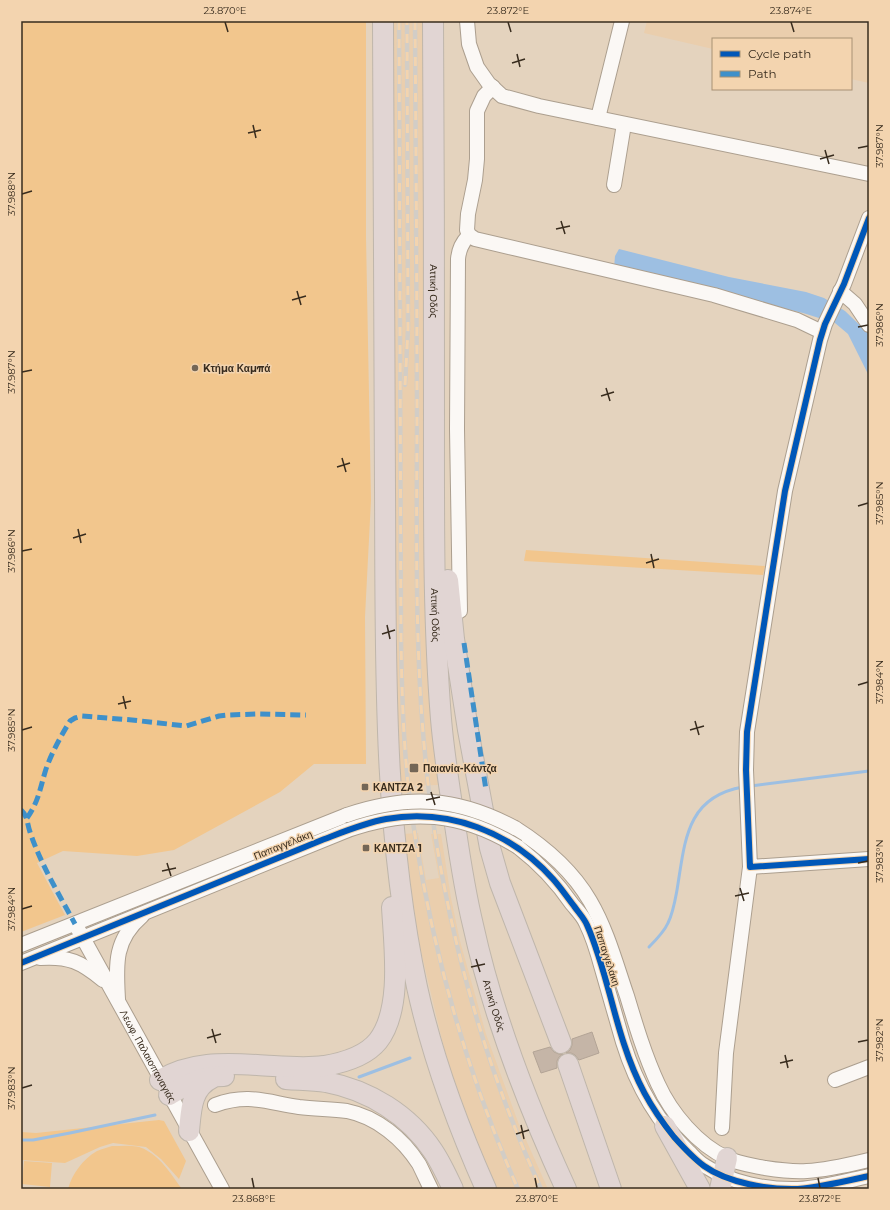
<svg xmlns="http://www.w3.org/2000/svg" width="890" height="1210" font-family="Montserrat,sans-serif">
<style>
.built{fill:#eacead}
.green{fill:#f2c68d}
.water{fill:#9dbfe2}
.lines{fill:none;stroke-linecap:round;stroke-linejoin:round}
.stream{stroke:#9dbfe2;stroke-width:3}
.building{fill:#c5b5a7;stroke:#b3a496}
.minor-casing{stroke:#ac9f8f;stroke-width:16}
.highway-casing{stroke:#bfb6ab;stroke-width:22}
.minor{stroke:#fbf8f5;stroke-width:14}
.highway{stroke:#e1d5d3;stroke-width:20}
.rail-casing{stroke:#d2cdc6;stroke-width:4.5}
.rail{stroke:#f3d4af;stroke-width:3;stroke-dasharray:9;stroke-linecap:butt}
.minor-bridge-casing{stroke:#ac9f8f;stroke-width:16;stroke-linecap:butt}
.minor-bridge{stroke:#fbf8f5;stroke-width:14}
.quiet{stroke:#3e90ca;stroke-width:5;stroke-dasharray:10 5;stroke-linecap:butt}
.cycleway-casing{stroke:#f3d4af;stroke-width:8}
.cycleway{stroke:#0057b8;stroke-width:6}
.ticks{fill:none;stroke:#382c1e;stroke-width:1.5}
.poi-dot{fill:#746656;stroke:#f3d4af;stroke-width:1.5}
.labels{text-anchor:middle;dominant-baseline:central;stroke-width:3;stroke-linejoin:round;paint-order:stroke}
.street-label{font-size:10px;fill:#382c1e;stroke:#f3d4af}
.poi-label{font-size:10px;font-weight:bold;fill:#382c1e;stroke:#f3d4af;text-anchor:start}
.neatline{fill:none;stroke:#382c1e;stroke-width:1.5}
.ticks-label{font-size:10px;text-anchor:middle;fill:#382c1e}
</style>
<rect width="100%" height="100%" fill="#e4d3be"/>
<g class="built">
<path d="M394 21H424L434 748 438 785 397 786 395 602Z"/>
<path d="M647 21H855L869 24V83L851 79V39H713V49L644 33Z"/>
<path d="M418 833 426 880 439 878 431 834H441L451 898 460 941 486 1034 518 1122 548 1189H495L472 1136 448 1065 418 939 403 834Z"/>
</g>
<g class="green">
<path d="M21 21H366V237L371 500 365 617 366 764H314L280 792 174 850 137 856 63 851 37 863 65 915 21 932Z"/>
<path d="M526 550 765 566 763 575 524 561Z"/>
<path d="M159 1120 164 1121 186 1161 179 1179 161 1159 146 1147 113 1143 100 1147 65 1163 21 1160V1132L36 1133Z"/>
<path d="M112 1146C123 1146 137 1144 146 1150 162 1158 172 1176 182 1189H68C72 1174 83 1159 97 1151 101 1149 107 1148 112 1146Z"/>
<path d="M24 1161 52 1163 50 1187 22 1184Z"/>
</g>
<path class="water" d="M619 249 729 277 806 292 824 298 845 311 869 334V376L848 334 835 323 803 313 614 268 615 256Z"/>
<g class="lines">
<g class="stream">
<path d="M751 786 869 771"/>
<path d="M649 947C656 940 664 932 668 923 673 913 675 901 677 890 685 843 685 797 743 787"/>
<path d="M359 1077 410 1058"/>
<path d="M21 1140H33L70 1133 155 1115"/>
</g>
</g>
<g class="building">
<path d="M592 1032 599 1053 579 1060 575 1055 571 1053H566L570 1050 572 1045V1039Z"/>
<path d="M550 1047 554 1052 559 1054H563L559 1057 557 1061V1068L541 1073 533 1052Z"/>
</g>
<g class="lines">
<g class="minor-casing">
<g id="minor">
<path d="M467 21 469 44 477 67 489 84 502 96 539 106 869 174"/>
<path d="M493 87 484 96 477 111V159L475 180 468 214 467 230 469 235 475 239 714 295 797 320 822 332"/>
<path d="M598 118 622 21"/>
<path d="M614 185 624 124"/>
<path d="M869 218 844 284 825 324 820 340 785 491 747 732 746 770 750 867 869 859"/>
<path d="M840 291 855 304 869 325"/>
<path d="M460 611 457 429 458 259C459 249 462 243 469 235"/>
<path d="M515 828C545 847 572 870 590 901 607 930 616 964 627 996 636 1026 645 1056 658 1084 671 1113 698 1145 727 1158 739 1164 752 1165 765 1168 778 1170 793 1172 807 1171 828 1170 848 1165 869 1160"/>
<path d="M518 847C540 864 557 882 572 904 577 910 583 916 586 923 593 937 598 954 602 969 609 993 616 1018 623 1042 636 1084 657 1122 689 1152 694 1157 699 1163 705 1166 731 1183 767 1190 798 1189 822 1188 846 1181 869 1176"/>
<path id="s1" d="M78 929 222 1189"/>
<path d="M21 945 347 815"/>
<path d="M40 958C69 956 81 962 103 980"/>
<path d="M21 963 348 830"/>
<path d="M118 999C116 964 114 940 142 916"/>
<path d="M835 1080 869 1067"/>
<path d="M215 1105C248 1093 266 1102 299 1107 315 1109 331 1109 347 1111 377 1117 403 1139 419 1164 423 1172 427 1181 431 1189"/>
<path d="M722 1128 726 1053 750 867"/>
</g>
</g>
<g class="highway-casing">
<g id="highway">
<path d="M383 21C384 177 384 334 385 490 386 656 382 823 417 987 432 1056 457 1124 486 1189"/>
<path id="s2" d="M433 21C434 152 434 284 434 415 434 516 433 618 441 719 444 755 450 790 455 825 460 859 465 892 473 925 493 1017 527 1104 566 1189"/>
<path d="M448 580 454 639 468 730 490 848 500 883 561 1043"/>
<path d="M568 1064 611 1189"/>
<path d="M286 1079C299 1080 313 1080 326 1082 369 1090 409 1115 433 1151 441 1163 447 1176 453 1189"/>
<path d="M160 1080C191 1062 223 1063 257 1065 279 1066 302 1069 324 1066 342 1063 366 1056 378 1041 403 1009 394 945 392 907"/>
<path d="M169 1095C188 1084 201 1076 224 1076"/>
<path d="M665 1126 700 1189"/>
<path d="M189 1131C191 1110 191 1088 212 1078"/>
<path d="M720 1189 727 1158"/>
</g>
</g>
<use href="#minor" class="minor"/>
<use href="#highway" class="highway"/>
<g class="rail-casing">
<g id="rail">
<path d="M399 21 401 639C402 704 404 771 415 835 434 957 468 1076 518 1189"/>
<path d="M415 21C416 150 417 279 417 408 417 541 413 675 431 807 449 938 486 1069 541 1189"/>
<path d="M405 385 408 329 407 21"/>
</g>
</g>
<use href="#rail" class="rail"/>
<g class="minor-bridge-casing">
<g id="minor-bridge">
<path d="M347 815C409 794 457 797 515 828"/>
<path d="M348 830C411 808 461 812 518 847"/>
</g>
</g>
<use href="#minor-bridge" class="minor-bridge"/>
<g class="quiet">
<path d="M464 643 486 790"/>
<path d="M21 810C28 816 27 824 30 832 41 865 59 894 75 924"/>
<path d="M27 818C39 801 40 788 46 769 52 752 61 736 70 721L75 718 82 716 132 720 186 726 219 716 228 715 259 714 306 715"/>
</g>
<g class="cycleway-casing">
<g id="cycleway">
<path d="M869 218 844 284 825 324 820 340 785 491 747 732 746 770 750 867 869 859"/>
<path d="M21 963 322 840C343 832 364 823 386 819 449 808 511 832 553 879 561 888 567 897 574 906 578 912 584 918 587 925 604 963 611 1005 624 1044 636 1081 650 1107 674 1137 683 1147 693 1158 704 1166 728 1183 769 1190 798 1189 822 1187 846 1181 869 1176"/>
</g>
</g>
<use href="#cycleway" class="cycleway"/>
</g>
<path class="ticks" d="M225 22 228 32M508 22 511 32M791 22 794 32M517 54 520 67M512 63 525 59M253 125 256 138M248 133 261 130M858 148 868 146M825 150 829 164M820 159 834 155M22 194 32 191M561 221 565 234M556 229 570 226M297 291 301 305M292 300 306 296M858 327 868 325M22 372 32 370M606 388 610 401M601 396 614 392M342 458 346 472M337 467 350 463M858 506 868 503M78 529 81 543M73 538 86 534M22 551 32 549M651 554 654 568M646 563 659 559M387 625 390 639M382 634 395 630M858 685 868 682M123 696 126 709M118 704 131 701M695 721 699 735M22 730 32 727M690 730 704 726M431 792 435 805M426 800 440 797M167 863 171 876M858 863 868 861M162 871 176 868M740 888 744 901M735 896 749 893M22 909 32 906M476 959 480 972M471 967 485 964M212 1029 216 1043M207 1038 221 1034M858 1042 868 1040M785 1055 788 1068M780 1063 793 1060M22 1088 32 1085M521 1125 524 1139M516 1134 529 1130M252 1178 254 1188M535 1178 537 1188M818 1178 820 1188"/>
<g class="poi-dot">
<circle cx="195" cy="368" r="4"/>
<rect x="409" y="763" width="10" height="10" rx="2"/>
<rect x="361" y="783" width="8" height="8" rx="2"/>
<rect x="362" y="844" width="8" height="8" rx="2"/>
</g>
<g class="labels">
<g class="street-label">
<text stroke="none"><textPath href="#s2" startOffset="270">Αττική Οδός</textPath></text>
<text stroke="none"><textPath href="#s2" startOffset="594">Αττική Οδός</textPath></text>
<text transform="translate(283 845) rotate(-22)">Παπαγγελάκη</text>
<text transform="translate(607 956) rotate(72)">Παπαγγελάκη</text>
<text stroke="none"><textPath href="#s2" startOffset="990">Αττική Οδός</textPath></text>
<text stroke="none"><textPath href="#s1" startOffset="145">Λεωφ. Παλαιοπαναγιάς</textPath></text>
</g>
<g class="poi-label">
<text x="203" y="368">Kτήμα Καμπά</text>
<text x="423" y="768">Παιανία-Κάντζα</text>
<text x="373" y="787">ΚΑΝΤΖΑ 2</text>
<text x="374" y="848">ΚΑΝΤΖΑ 1</text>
</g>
</g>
<rect width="890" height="1210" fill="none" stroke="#f3d4af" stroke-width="44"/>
<rect x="712" y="38" width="140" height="52" fill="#f3d4af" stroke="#a89175"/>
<rect x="720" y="51" width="20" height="6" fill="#0057b8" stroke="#a89175"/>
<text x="748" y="58" font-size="12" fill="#382c1e">Cycle path</text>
<rect x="720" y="71" width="20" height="6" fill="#3e90ca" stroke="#a89175"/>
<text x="748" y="78" font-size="12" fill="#382c1e">Path</text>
<rect x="22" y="22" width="846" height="1166" class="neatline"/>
<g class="ticks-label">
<text x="225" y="14">23.870°E</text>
<text x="508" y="14">23.872°E</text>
<text x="791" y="14">23.874°E</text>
<text transform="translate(879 146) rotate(-90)" y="4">37.987°N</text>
<text transform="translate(11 194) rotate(-90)" y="4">37.988°N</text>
<text transform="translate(879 325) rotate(-90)" y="4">37.986°N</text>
<text transform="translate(11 372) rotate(-90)" y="4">37.987°N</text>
<text transform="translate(879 503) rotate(-90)" y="4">37.985°N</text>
<text transform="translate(11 551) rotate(-90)" y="4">37.986°N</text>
<text transform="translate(879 682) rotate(-90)" y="4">37.984°N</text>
<text transform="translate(11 730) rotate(-90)" y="4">37.985°N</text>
<text transform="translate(879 861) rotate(-90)" y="4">37.983°N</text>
<text transform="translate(11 909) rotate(-90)" y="4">37.984°N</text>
<text transform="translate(879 1040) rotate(-90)" y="4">37.982°N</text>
<text transform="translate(11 1088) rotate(-90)" y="4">37.983°N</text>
<text x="254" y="1202">23.868°E</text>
<text x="537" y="1202">23.870°E</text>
<text x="820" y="1202">23.872°E</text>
</g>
</svg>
